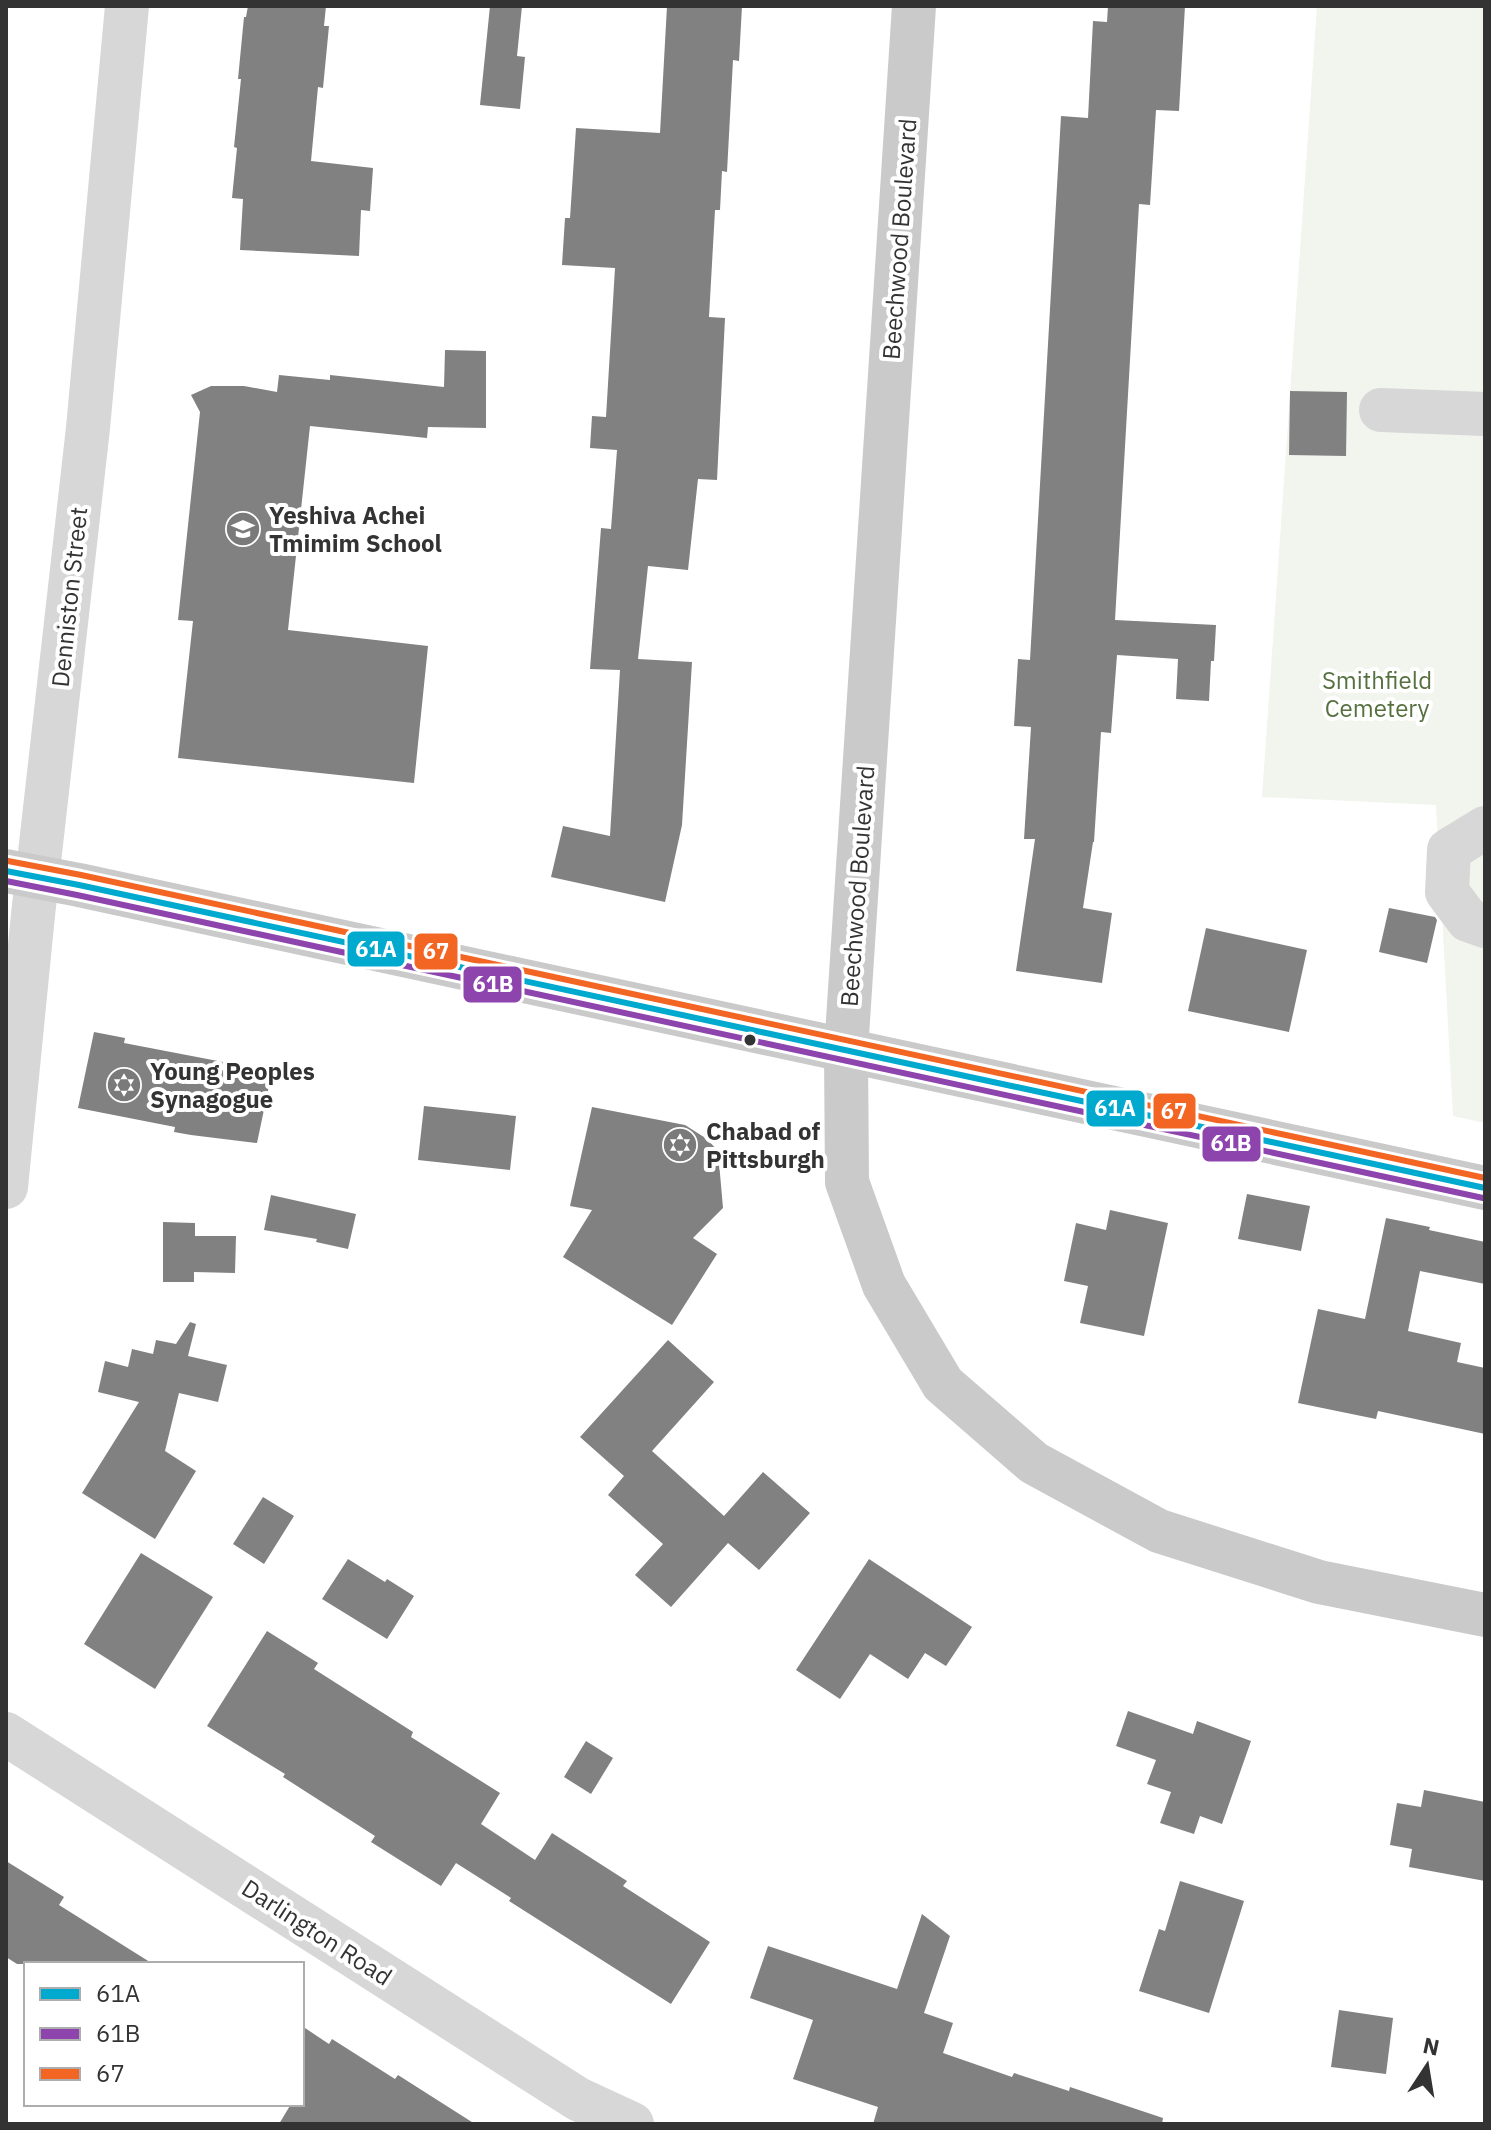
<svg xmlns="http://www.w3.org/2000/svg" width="1491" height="2130" font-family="'IBM Plex Sans',sans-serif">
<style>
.green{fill:#f1f5ed}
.building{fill:#818181}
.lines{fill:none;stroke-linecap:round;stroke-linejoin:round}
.minor{stroke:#d7d7d7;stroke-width:44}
.major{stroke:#cacaca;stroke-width:44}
.bus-1-casing{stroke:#fff;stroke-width:12}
.bus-2-casing{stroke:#fff;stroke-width:12}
.bus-3-casing{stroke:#fff;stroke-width:12}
.bus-1{stroke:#00a9ce;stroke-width:6}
.bus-2{stroke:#8e44ad;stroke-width:6}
.bus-3{stroke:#f26522;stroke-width:6}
.bus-dot{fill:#333;stroke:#fff;stroke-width:3}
.labels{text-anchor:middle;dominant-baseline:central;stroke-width:8;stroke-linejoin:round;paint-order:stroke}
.street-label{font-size:24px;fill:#333;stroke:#fff}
.poi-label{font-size:24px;font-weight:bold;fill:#333;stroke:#fff;text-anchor:start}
.park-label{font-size:24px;fill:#56703f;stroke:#fff}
.line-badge{stroke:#fff;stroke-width:3}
.badge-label{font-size:22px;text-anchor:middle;font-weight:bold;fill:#fff}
</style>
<rect width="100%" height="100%" fill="#fff"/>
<path class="green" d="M1317 6H1485V1123L1453 1116 1436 805 1262 797Z"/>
<g class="building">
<path d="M248 6H326L324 26H329L323 88 318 87 311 161 373 168 370 211 361 210 359 256 240 250 243 199 232 198 237 148 234 147 241 79H238L244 17H246Z"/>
<path d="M490 6H522L517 56 525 57 520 109 480 105Z"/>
<path d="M667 6H742L739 61 733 60 727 172 722 171 720 210H715L709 317 725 318 717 480 698 479 688 570 648 566 638 659 692 662 682 825 665 902 551 877 563 826 610 836 620 670 590 669 601 528 611 529 617 450 590 448 592 416 606 417 615 268 562 265 565 218H570L576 128 660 133Z"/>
<path d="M1108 6H1185L1179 111 1156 110 1150 205 1139 204 1115 620 1216 625 1214 661H1211L1209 701 1176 699 1178 659 1117 655 1111 733 1101 732 1094 842H1093L1083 908 1112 913 1102 983 1016 971 1035 839H1024L1031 727 1014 726 1018 659 1030 660 1061 116 1088 118 1093 21 1107 22Z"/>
<path d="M445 350 486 351V428L428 427 427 438 310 426 288 630 428 646 414 783 178 758 193 621 178 620 200 412 191 395 211 386H244L277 392 279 375 330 380V375L444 387Z"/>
<path d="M1290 391 1347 392 1346 456 1289 455Z"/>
<path d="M1389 908 1435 917 1437 920 1427 963 1379 952Z"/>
<path d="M1206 928 1307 950 1289 1032 1188 1011Z"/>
<path d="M94 1032 125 1038 124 1043 223 1062 221 1070 270 1081 257 1143 191 1135 174 1132 175 1127 78 1108Z"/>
<path d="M424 1106 516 1116 510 1170 418 1160Z"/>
<path d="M592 1107 685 1125 707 1139 718 1151 723 1208 693 1238 717 1254 672 1325 563 1257 592 1210 570 1206Z"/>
<path d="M1247 1194 1310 1206 1301 1251 1238 1239Z"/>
<path d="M271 1195 356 1214 348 1249 316 1242 317 1239 264 1230Z"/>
<path d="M1110 1210 1168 1223 1144 1336 1080 1323 1088 1286 1064 1281 1076 1223 1106 1230Z"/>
<path d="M1386 1218 1430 1227 1429 1230 1485 1242V1284L1420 1271 1408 1331 1461 1343 1457 1362 1485 1368V1434L1378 1411 1376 1419 1298 1403 1318 1309 1365 1319Z"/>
<path d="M163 1222 195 1223V1236H236L235 1273 194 1272V1282H163Z"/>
<path d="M190 1322 196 1324 188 1356 227 1365 218 1402 179 1393 165 1451 196 1471 155 1539 82 1493 139 1402 98 1392 105 1361 128 1367 132 1349 153 1354 156 1340 176 1344Z"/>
<path d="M668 1340 714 1382 652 1451 724 1516 763 1472 810 1513 759 1570 728 1543 671 1607 635 1575 663 1544 608 1495 624 1476 580 1437Z"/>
<path d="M263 1497 294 1516 264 1564 233 1544Z"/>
<path d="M141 1553 213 1597 155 1689 84 1644Z"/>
<path d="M348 1559 385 1582 387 1579 414 1596 387 1639 322 1599Z"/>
<path d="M869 1559 972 1627 946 1666 925 1653 908 1679 870 1654 840 1699 796 1670Z"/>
<path d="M267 1631 318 1663 314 1669 413 1732 411 1737 500 1793 481 1824 535 1860 552 1833 627 1881 623 1886 710 1942 671 2004 509 1901 511 1898 456 1863 441 1886 371 1842 375 1836 283 1777 285 1774 207 1726Z"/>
<path d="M1128 1711 1193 1734 1197 1721 1251 1741 1222 1824 1200 1816 1194 1834 1160 1823 1171 1792 1147 1784 1156 1760 1116 1746Z"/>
<path d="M586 1741 613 1758 591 1794 564 1777Z"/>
<path d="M1424 1790 1485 1802V1881L1409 1867 1412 1849 1390 1845 1397 1803 1421 1807Z"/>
<path d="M6 1861 64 1897 59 1905 153 1964H17L6 1957Z"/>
<path d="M1180 1881 1244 1901 1209 2013 1139 1991 1159 1929 1165 1931Z"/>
<path d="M922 1914 950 1936 924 2013 953 2023 943 2053 1012 2077 1014 2073 1069 2091 1070 2087 1163 2118 1162 2124H873L878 2107 793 2079 813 2020 750 1998 768 1946 897 1989Z"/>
<path d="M1339 2010 1393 2018 1386 2074 1331 2067Z"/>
<path d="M302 2026 329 2044 332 2039 395 2079 398 2075 475 2124H279L291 2104H302Z"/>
</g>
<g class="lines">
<g class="minor">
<path d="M1381 410 1485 414"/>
<path d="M1485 828 1449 850 1447 892 1468 920 1485 926"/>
<path d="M6 1187 33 915 88 428 127 6"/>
<path d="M6 1734 578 2099 632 2124"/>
</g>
<g class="major">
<path d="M914 6 846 1051 847 1182 884 1285 943 1384 1034 1463 1159 1531 1319 1582 1485 1615"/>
<path d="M6 871 79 885 1485 1188"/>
</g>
<g class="bus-1-casing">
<path id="bus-1" d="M6 871 79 885 1485 1188"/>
</g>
<g class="bus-2-casing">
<path id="bus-2" d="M6 881 77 895 1483 1198"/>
</g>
<g class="bus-3-casing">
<path id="bus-3" d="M8 861 81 875 1485 1178"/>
</g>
<use href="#bus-1" class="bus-1"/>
<use href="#bus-2" class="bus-2"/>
<use href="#bus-3" class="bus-3"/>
</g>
<defs>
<g id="school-disc" transform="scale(1.8)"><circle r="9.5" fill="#7a7a7a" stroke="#fff"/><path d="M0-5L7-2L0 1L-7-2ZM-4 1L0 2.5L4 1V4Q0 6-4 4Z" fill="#fff"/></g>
<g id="synagogue-disc" transform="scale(1.8)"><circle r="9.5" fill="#7a7a7a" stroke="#fff"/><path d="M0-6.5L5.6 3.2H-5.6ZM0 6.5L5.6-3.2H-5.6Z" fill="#fff"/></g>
</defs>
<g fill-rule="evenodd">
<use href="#school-disc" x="243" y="529"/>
<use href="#synagogue-disc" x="124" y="1085"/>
<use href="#synagogue-disc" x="680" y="1145"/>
</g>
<circle class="bus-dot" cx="750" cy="1040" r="7"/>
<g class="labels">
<g class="street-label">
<text transform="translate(899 239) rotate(-86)">Beechwood Boulevard</text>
<text transform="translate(69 597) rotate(-84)">Denniston Street</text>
<text transform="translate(857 886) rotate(-86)">Beechwood Boulevard</text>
<text transform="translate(317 1932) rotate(33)">Darlington Road</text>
</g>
<g class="poi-label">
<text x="269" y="515">Yeshiva Achei<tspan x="269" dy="28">Tmimim School</tspan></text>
<text x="150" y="1071">Young Peoples<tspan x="150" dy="28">Synagogue</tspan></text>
<text x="706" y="1131">Chabad of<tspan x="706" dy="28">Pittsburgh</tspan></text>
</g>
<g class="park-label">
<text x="1377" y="680">Smithfield<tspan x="1377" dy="28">Cemetery</tspan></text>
</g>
</g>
<g class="line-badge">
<rect x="346" y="930" width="60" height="38" rx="8" fill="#00a9ce"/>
<rect x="413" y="932" width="46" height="39" rx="8" fill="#f26522"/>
<rect x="462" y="965" width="61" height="39" rx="8" fill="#8e44ad"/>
<rect x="1085" y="1089" width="61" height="39" rx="8" fill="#00a9ce"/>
<rect x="1152" y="1092" width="45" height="38" rx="8" fill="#f26522"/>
<rect x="1201" y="1125" width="61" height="38" rx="8" fill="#8e44ad"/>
</g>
<g class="badge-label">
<text x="376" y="957">61A</text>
<text x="436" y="959">67</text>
<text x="493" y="992">61B</text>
<text x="1115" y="1116">61A</text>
<text x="1174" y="1119">67</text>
<text x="1231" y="1151">61B</text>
</g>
<rect width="1491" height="2130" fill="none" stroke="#333333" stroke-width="16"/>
<rect x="24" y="1962" width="280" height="144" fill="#ffffff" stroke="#adadad" stroke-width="2"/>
<rect x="40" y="1988" width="40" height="12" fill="#00a9ce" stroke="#adadad" stroke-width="2"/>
<text x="96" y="2002" font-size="24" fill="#333333">61A</text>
<rect x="40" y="2028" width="40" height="12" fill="#8e44ad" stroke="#adadad" stroke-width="2"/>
<text x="96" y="2042" font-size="24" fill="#333333">61B</text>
<rect x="40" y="2068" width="40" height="12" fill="#f26522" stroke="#adadad" stroke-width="2"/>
<text x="96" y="2082" font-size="24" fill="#333333">67</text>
<g transform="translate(1427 2066) rotate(12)" stroke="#ffffff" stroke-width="6" paint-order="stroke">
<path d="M0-6L14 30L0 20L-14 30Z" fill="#333333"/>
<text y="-12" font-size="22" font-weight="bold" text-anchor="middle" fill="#333333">N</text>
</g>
</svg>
